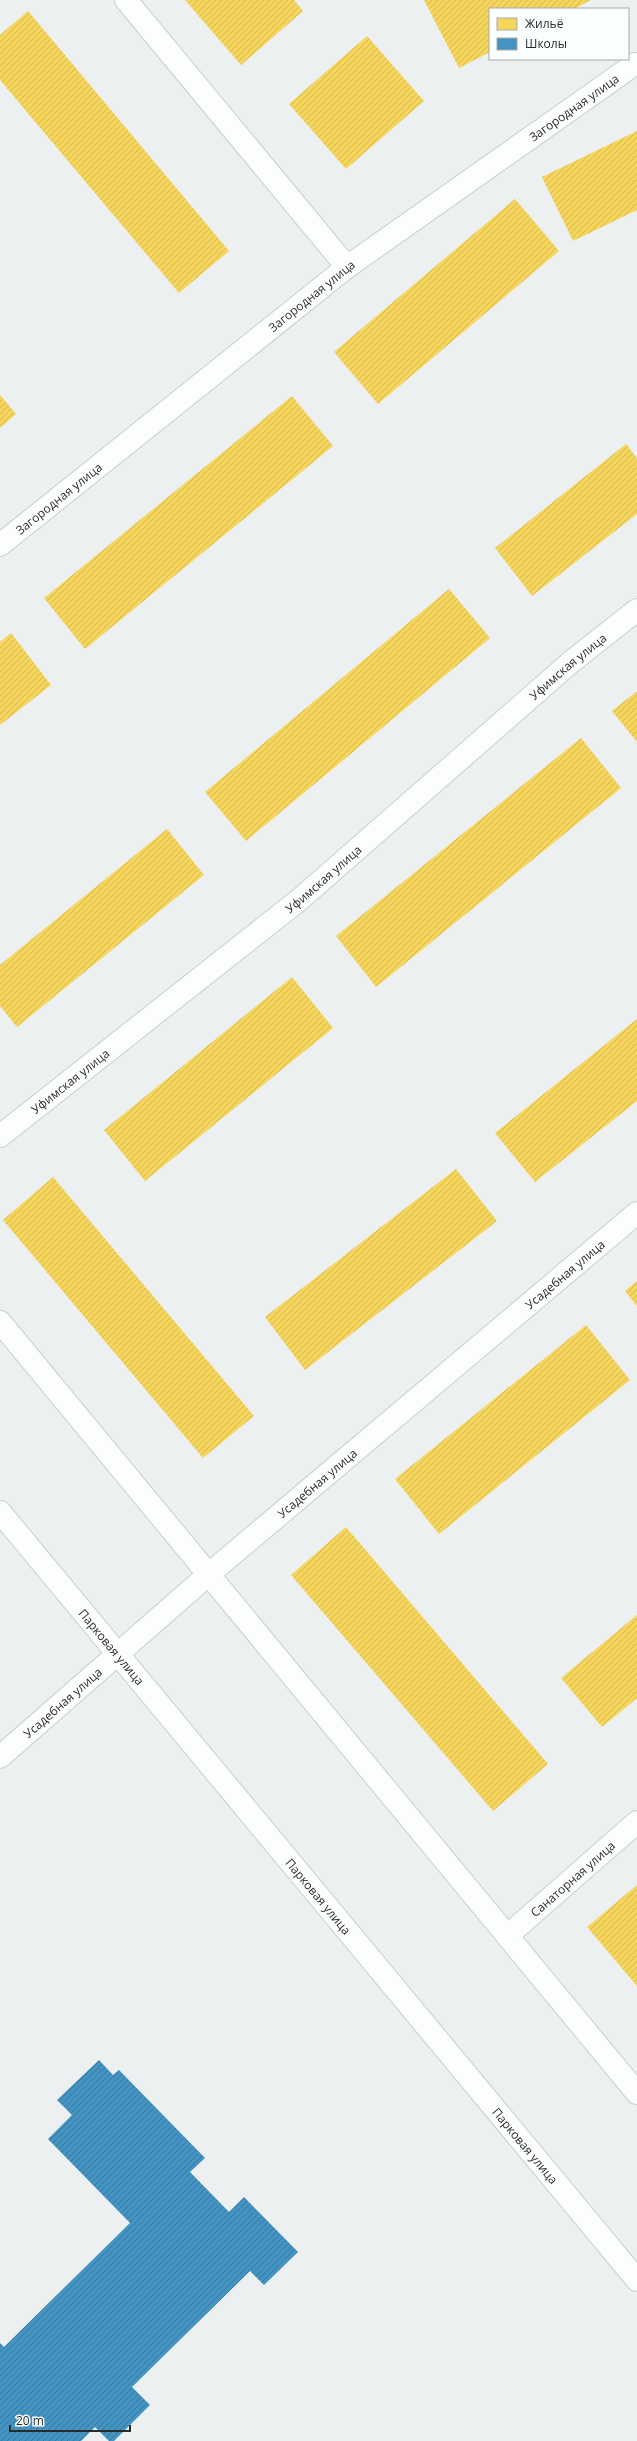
<svg xmlns="http://www.w3.org/2000/svg" width="637" height="2441" font-family="'Open Sans',sans-serif">
<style>
.homes{fill:url(#homes-hatch)}
.schools{fill:url(#schools-hatch)}
.lines{fill:none;stroke-linecap:round;stroke-linejoin:round}
.street-casing{stroke:#cbcdce;stroke-width:24}
.street{stroke:#fcfdfd;stroke-width:22}
.labels{text-anchor:middle;dominant-baseline:central;stroke-width:4;stroke-linejoin:round;paint-order:stroke}
.street-label{font-size:12px;fill:#2a2c2c;stroke:#fafeff}
</style>
<defs>
<pattern id="homes-hatch" width="6" height="6" patternUnits="userSpaceOnUse"><rect width="6" height="6" fill="#f6d55c"/><path d="M-1 1l2-2M0 6l6-6M5 7l2-2" fill="none" stroke="#d3b750"/></pattern>
<pattern id="schools-hatch" width="6" height="6" patternUnits="userSpaceOnUse"><rect width="6" height="6" fill="#4393c3"/><path d="M-1 1l2-2M0 6l6-6M5 7l2-2" fill="none" stroke="#38789f"/></pattern>
</defs>
<rect width="100%" height="100%" fill="#edf0f1"/>
<g class="homes">
<path d="M185 0H294L303 11 241 65Z"/>
<path d="M424 0H591L574 9H490V52L459 68Z"/>
<path d="M28 11 229 251 179 293 0 80V35Z"/>
<path d="M367 36 424 101 346 169 289 104Z"/>
<path d="M637 131V210L573 241 542 177Z"/>
<path d="M515 199 559 251 378 404 334 352Z"/>
<path d="M0 395 16 414 0 428Z"/>
<path d="M292 396 333 446 85 649 44 598Z"/>
<path d="M626 444 637 458V514L532 596 495 548Z"/>
<path d="M449 589 490 638 246 841 205 792Z"/>
<path d="M11 633 51 685 0 725V642Z"/>
<path d="M637 691V742L612 711Z"/>
<path d="M581 738 621 788 376 987 336 936Z"/>
<path d="M167 829 204 875 17 1027 0 1006V965Z"/>
<path d="M292 977 333 1028 145 1181 104 1130Z"/>
<path d="M637 1019V1101L535 1182 495 1133Z"/>
<path d="M456 1169 497 1221 305 1370 265 1317Z"/>
<path d="M53 1177 254 1416 203 1458 3 1220Z"/>
<path d="M637 1281V1306L625 1291Z"/>
<path d="M586 1325 630 1380 439 1534 395 1479Z"/>
<path d="M346 1527 548 1764 493 1811 291 1575Z"/>
<path d="M637 1615V1698L602 1727 561 1678Z"/>
<path d="M637 1885V1986L587 1927Z"/>
</g>
<path class="schools" d="M99 2060 113 2075 119 2070 205 2158 190 2172 229 2212 244 2197 298 2252 264 2285 250 2271 132 2387 150 2405 114 2441H109L95 2427 81 2441H0V2343L4 2347 130 2223 48 2139 72 2115 57 2100Z"/>
<g class="lines">
<g class="street-casing">
<g id="street">
<path d="M126 0 347 267"/>
<path id="s1" d="M0 545 347 267 635 64"/>
<path id="s2" d="M0 1136 299 900 571 662 637 610"/>
<path d="M0 1322 637 2093"/>
<path id="s3" d="M0 1512 637 2280"/>
<path id="s4" d="M0 1757 209 1574 637 1213"/>
<path id="s5" d="M507 1936 637 1822"/>
</g>
</g>
<use href="#street" class="street"/>
</g>
<g class="labels">
<g class="street-label">
<text stroke="none"><textPath href="#s1" startOffset="722">Загородная улица</textPath></text>
<text stroke="none"><textPath href="#s1" startOffset="399">Загородная улица</textPath></text>
<text stroke="none"><textPath href="#s1" startOffset="75">Загородная улица</textPath></text>
<text stroke="none"><textPath href="#s2" startOffset="737">Уфимская улица</textPath></text>
<text stroke="none"><textPath href="#s2" startOffset="413">Уфимская улица</textPath></text>
<text stroke="none"><textPath href="#s2" startOffset="89">Уфимская улица</textPath></text>
<text stroke="none"><textPath href="#s4" startOffset="743">Усадебная улица</textPath></text>
<text stroke="none"><textPath href="#s4" startOffset="419">Усадебная улица</textPath></text>
<text stroke="none"><textPath href="#s3" startOffset="175">Парковая улица</textPath></text>
<text stroke="none"><textPath href="#s4" startOffset="83">Усадебная улица</textPath></text>
<text stroke="none"><textPath href="#s5" startOffset="87">Санаторная улица</textPath></text>
<text stroke="none"><textPath href="#s3" startOffset="499">Парковая улица</textPath></text>
<text stroke="none"><textPath href="#s3" startOffset="823">Парковая улица</textPath></text>
</g>
</g>
<rect x="489" y="8" width="140" height="52" fill="#fafeff" stroke="#a7aaab"/>
<rect x="497" y="18" width="20" height="12" fill="#f6d55c" stroke="#a7aaab"/>
<text x="525" y="28" font-size="12" fill="#2a2c2c">Жильё</text>
<rect x="497" y="38" width="20" height="12" fill="#4393c3" stroke="#a7aaab"/>
<text x="525" y="48" font-size="12" fill="#2a2c2c">Школы</text>
<path d="M10 2425v6h120v-6" fill="none" stroke="#2a2c2c" stroke-width="2"/>
<text x="16" y="2425" font-size="12" fill="#2a2c2c" stroke="#fafeff" stroke-width="3" paint-order="stroke">20 m</text>
</svg>
